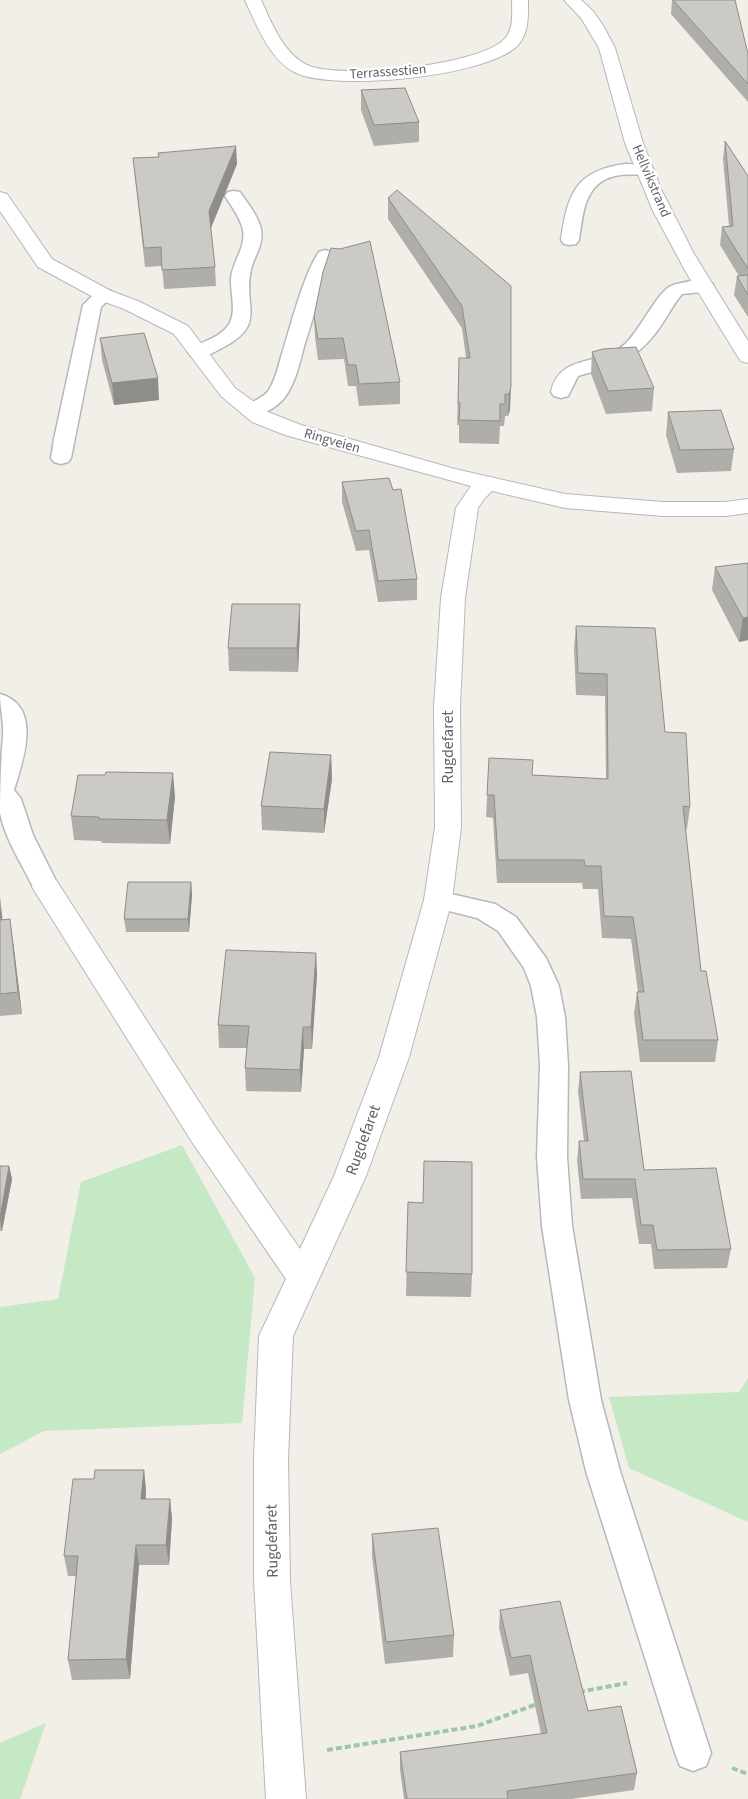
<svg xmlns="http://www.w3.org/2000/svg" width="748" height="1799" font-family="'Source Sans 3',sans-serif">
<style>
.green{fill:#c5e8c5}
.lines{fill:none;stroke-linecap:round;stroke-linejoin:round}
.lane-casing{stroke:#b5b8bc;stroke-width:3}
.street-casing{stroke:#b5b8bc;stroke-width:2}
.path{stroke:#9cc7a9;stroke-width:4;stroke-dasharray:6 3;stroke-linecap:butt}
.lane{fill:#fff;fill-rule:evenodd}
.street{fill:#fff;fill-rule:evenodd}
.wall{fill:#afaea9}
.shaded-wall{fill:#8f8d8a}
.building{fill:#cccac5;stroke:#8f8d8a}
.labels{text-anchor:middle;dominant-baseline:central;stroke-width:4.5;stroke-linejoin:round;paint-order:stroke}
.far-street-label{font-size:14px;fill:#5f6368;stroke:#fff}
.street-label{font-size:16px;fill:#5f6368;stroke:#fff}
</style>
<rect width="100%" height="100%" fill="#f1efe8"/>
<g class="green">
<path d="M182 1145 255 1278 242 1423 44 1431 0 1454V1307L58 1299 81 1182Z"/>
<path d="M748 1378V1522L629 1468 609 1397 739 1392Z"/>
<path d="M46 1723 20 1799H0V1743Z"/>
</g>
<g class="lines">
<g class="lane-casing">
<g id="lane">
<path d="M625 164 650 165 653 169 650 173C639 176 626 173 615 176 584 183 583 214 579 240L576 244 570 245 564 244 561 240C568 195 574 171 625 164Z"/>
<path d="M234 191 240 192C248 204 258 216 261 229 264 246 254 255 251 270 242 306 269 325 220 349 211 354 202 359 191 356L188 352 191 348C203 342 219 337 227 327 238 314 230 293 231 278 233 260 246 248 243 230 240 217 232 207 225 196L228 192Z"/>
<path d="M325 250 331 252 334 256C323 285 314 314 305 343 300 361 296 382 285 397 277 408 258 418 245 415L242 411C248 402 263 399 269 390 275 380 278 368 281 357 290 329 303 275 319 252Z"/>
<path d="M690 281 712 283 714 287 712 291 682 294C671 307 665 322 654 335 633 362 609 367 578 376L568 396 561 398 554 396 551 392C560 353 598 367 624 345 639 332 658 291 671 286 677 283 684 283 690 281Z"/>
<path d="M104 289 111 291 113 295 101 307 71 458 68 462 61 464 54 462 51 458 54 439 83 305 97 291Z"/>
<path d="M0 694C43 706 23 761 14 790L21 799 33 835 59 887 55 893 46 896 37 893 33 887C22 864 5 839 0 813 0 791 1 759 3 736 4 722 0 709 0 694Z"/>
<path d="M438 891 495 904 516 917 546 958 559 986 565 1017 568 1065 567 1157 572 1226 601 1400 620 1471 711 1753 706 1766 693 1771 680 1766 675 1753 586 1471 569 1400 542 1226 537 1157 540 1065 537 1017 531 986 524 968 498 931 477 918 429 906 425 900 429 894Z"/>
</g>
</g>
<g class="street-casing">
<g id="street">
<path d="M245 0H261C271 22 283 53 307 65 338 80 485 66 506 37 514 27 512 12 512 0H528C528 16 529 31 519 44 491 77 331 92 294 72 269 58 256 24 245 0Z"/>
<path d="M564 0H581L593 11 604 27 615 48 643 143 661 189 694 254 748 341V363L741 361 738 357 687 274 653 211 625 143 599 48 581 18Z"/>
<path d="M0 192 7 194 52 259 111 291 138 301 188 326 235 388 268 412 301 425 455 469 565 494 663 502H725L748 499V513L725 516H663L565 508 492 491 484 499 478 508 465 598 460 707 461 827 452 900 409 1057 366 1176 293 1336 288 1459 290 1581 306 1799H266L254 1581V1459L259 1336 286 1279 192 1142 32 887 36 880 46 878 56 880 214 1125 300 1249 334 1176 379 1057 424 900 435 827 434 707 441 598 456 508 471 486 285 435 252 422 221 396 174 334 124 309 97 299 38 267 0 211Z"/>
</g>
</g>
<g class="path">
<path d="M579 1692 627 1683"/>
<path d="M327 1750 477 1726 537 1704"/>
<path d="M732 1768 748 1774"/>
</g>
<use href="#lane" class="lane"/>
<use href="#street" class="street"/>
</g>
<g class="wall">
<path d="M672 0H735L748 54V102L671 14Z"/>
<path d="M361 90 419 122V142L374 146 361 110Z"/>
<path d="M725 141 748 176V317L734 295 737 276H739L720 245 722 227 729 226 723 159Z"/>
<path d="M158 153 237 164 211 228 215 267 216 286 164 289 162 266 145 267 133 158 159 157Z"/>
<path d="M388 198 511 286 510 410 508 416H505L504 426H500L499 444 459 443V425H457L459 358H466L462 328 388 219Z"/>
<path d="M314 316 400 382V404L359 406 356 386H348L344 359 318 360 315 337Z"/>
<path d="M100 338 159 400 114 405 102 360Z"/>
<path d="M592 352 654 388 652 411 606 414 591 374Z"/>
<path d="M668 412 734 449 731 471 677 473 666 435Z"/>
<path d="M342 482 417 579V600L378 602 369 550 356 551 342 502Z"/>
<path d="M748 563V640L739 642 712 590 715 567Z"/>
<path d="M576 626 665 732 690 807 687 829H685L701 971 718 1040 715 1062H640L634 1014 637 992H638L631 939 602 938 598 889H583L582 883H497L493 818 486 817 489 758 532 775 606 779 605 696 576 695 574 648Z"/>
<path d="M300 628 298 672 229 671 228 648Z"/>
<path d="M331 755 332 779 324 833 262 830 261 806Z"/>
<path d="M175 797 170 844 102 843 101 841 74 840 71 816Z"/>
<path d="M191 882 192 895 189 932H126L124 919Z"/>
<path d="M0 897 2 920 13 941 22 1014 0 1016Z"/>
<path d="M316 953 317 975 312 1049H304L301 1092 246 1091 245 1068 247 1048H219L218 1025Z"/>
<path d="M580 1072 644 1170 731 1249 727 1268 654 1269 651 1244H639L632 1198 581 1199 577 1161 579 1141H584L578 1092Z"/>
<path d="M0 1166H9L12 1179 2 1231H0Z"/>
<path d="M408 1202 423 1203 472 1274 471 1297 406 1296Z"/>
<path d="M144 1470 146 1491V1499H170L172 1519 169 1565H139L130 1679 72 1680 68 1660 76 1576H68L64 1556 94 1479Z"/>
<path d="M372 1534 454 1635 453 1657 385 1664 372 1556Z"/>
<path d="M500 1610 588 1711 637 1773 634 1790 571 1799H404L400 1770V1752L541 1734 528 1673 510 1676 499 1628Z"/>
</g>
<g class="shaded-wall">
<path d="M236 146 237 164 210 230 209 211Z"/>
<path d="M158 378 159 400 114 405 112 383Z"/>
<path d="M511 387 510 410 508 416 509 394Z"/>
<path d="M300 604V628L298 672 297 648Z"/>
<path d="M748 617V640L739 642 743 618Z"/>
<path d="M331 755 332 779 324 833V809Z"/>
<path d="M173 773 175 797 170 844 167 820Z"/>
<path d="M191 882 192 895 189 932 188 919Z"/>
<path d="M0 897 5 942 1 920Z"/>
<path d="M10 919 13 941 22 1014 18 992Z"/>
<path d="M316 953 317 975 312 1049 311 1027Z"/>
<path d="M303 1027 304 1049 301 1092 300 1070Z"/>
<path d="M9 1166 12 1179 2 1231 0 1218Z"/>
<path d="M144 1470 146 1491 144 1519 141 1499Z"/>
<path d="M170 1499 172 1519 169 1565 166 1545Z"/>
<path d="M136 1545 139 1565 130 1679 126 1659Z"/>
</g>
<g class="building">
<path d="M673 0H735L748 54V84Z"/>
<path d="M405 88 419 122 374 125 361 90Z"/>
<path d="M725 141 748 176V269L722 227 733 226Z"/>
<path d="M236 146 209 211 215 267 162 270 161 247 144 248 133 158 159 157 158 153Z"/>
<path d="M397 190 511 286V387L509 394H505V404H500V421L459 420 460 403H458L459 358H470L462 306 388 198Z"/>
<path d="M370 241 400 382 359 384 356 365H348L343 338 318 339 314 316 323 272 331 248 340 249Z"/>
<path d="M748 275V295L737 276Z"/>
<path d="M144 333 158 378 112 383 100 338Z"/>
<path d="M636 347 654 388 608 391 592 352 603 349Z"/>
<path d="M721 410 734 449 680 450 668 412Z"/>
<path d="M389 478 393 490 401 489 417 579 378 581 369 530 356 531 342 482Z"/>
<path d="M748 563V617L743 618 715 567Z"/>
<path d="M232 604H300L297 648H228Z"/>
<path d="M576 626 655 628 665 732 686 733 690 807 683 806 701 971H706L718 1040H643L637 992H644L633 917 604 916 601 866H585L584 860H498L494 795H487L489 758 533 760 532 775 608 779 607 674 578 673Z"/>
<path d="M270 752 331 755 324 809 261 806Z"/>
<path d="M106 772 173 773 167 820 99 819V817L71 816 78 775H105Z"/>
<path d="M128 882H191L188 919H124Z"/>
<path d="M0 909 1 920 10 919 18 992 0 994Z"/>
<path d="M226 950 316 953 311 1027H303L300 1070 245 1068 249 1026 218 1025Z"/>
<path d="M631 1071 644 1170 716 1168 731 1249 657 1250 653 1225H641L635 1179H583L579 1141H588L580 1072Z"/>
<path d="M424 1161 472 1162V1274L406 1272 408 1202 423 1203Z"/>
<path d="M0 1166H9L0 1218Z"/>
<path d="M95 1470H144L141 1499H170L166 1545H136L126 1659 68 1660 78 1556H64L73 1479H94Z"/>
<path d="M438 1528 454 1635 386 1642 372 1534Z"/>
<path d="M560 1601 588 1711 621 1706 637 1773 507 1791 508 1799H407L400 1752 547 1733 530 1655 511 1658 500 1610Z"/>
</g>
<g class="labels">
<g class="far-street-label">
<text transform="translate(388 72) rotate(-4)">Terrassestien</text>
<text transform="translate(651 181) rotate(67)">Hellvikstrand</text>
<text transform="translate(332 441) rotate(16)">Ringveien</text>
</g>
<g class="street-label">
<text transform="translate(448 747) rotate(-90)">Rugdefaret</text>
<text transform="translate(363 1140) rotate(-70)">Rugdefaret</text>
<text transform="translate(272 1541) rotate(-91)">Rugdefaret</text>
</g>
</g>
</svg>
